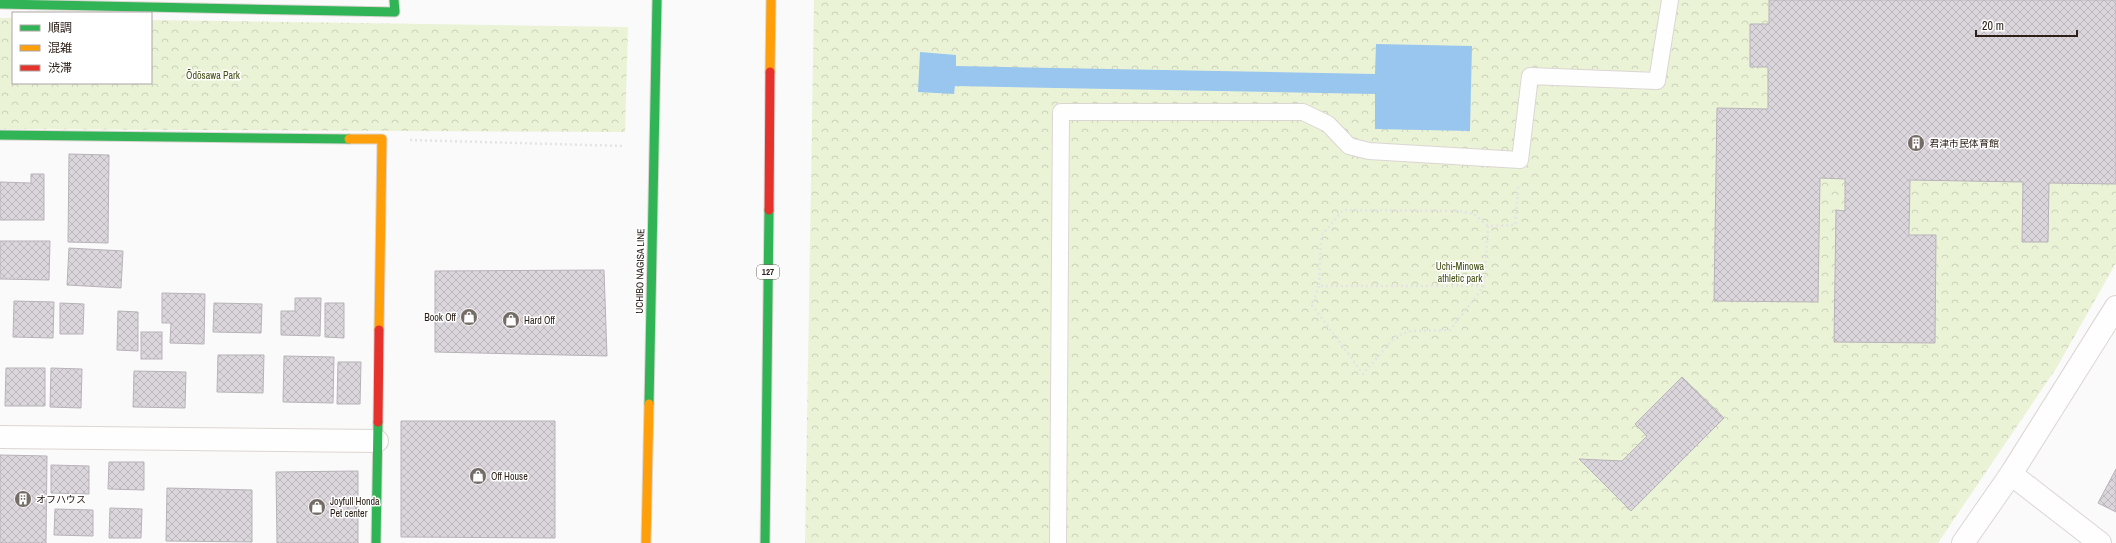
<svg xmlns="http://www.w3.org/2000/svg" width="2116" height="543" font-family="'Archivo Narrow','Noto Sans JP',sans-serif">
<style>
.park{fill:url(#park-crowns)}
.water{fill:#99c6ef}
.building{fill:url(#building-cross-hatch);stroke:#b8b3b9}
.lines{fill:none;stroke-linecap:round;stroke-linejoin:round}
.lane-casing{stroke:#dcd6d2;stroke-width:18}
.street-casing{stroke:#dcd6d2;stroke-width:24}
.fast-casing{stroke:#dcd6d2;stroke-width:11}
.slow-casing{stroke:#dcd6d2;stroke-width:11}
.jam-casing{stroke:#dcd6d2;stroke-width:11}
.path{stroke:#e4e4e4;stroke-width:2.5;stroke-dasharray:2 3;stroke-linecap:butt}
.lane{stroke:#fefefe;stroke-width:16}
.street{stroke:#fefefe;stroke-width:22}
.fast{stroke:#30b455;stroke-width:9}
.slow{stroke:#ff9f0a;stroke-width:9}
.jam{stroke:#e5322d;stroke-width:9}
.labels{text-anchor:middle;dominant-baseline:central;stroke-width:3;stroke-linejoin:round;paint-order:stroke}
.shield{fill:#fff;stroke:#6b635d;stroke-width:1}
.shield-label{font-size:9px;font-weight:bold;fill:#2c2018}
.park-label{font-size:10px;fill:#424d12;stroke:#fff}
.poi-label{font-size:10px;fill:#2c2018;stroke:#fff;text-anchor:start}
.street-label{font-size:10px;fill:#2c2018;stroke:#fff}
</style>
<defs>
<pattern id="park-crowns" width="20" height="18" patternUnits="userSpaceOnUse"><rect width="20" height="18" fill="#ebf3d7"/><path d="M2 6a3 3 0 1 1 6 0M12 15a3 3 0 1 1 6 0" fill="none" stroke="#cad0b8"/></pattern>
<pattern id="building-cross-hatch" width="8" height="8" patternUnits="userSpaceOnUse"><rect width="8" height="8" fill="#dbd6dc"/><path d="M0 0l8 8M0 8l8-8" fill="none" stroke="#bcb7bc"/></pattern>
</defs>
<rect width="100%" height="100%" fill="#fafafa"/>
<g class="park">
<path d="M814 0H2116V263L2057 367 1938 543H805Z"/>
<path d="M0 18H13V83H151V20L628 27 625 132 0 129Z"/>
</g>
<path class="water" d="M1376 44 1472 46 1470 131 1375 129V94L955 86 954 94 918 92 920 52 956 55V66L1375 74Z"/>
<g class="building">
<path d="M1769 0H2116V184L2049 183 2048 242H2022L2023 182 1910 180 1909 235H1936L1935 343 1834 342 1836 210 1845 211V179L1820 178 1818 302 1714 301 1717 108 1768 109V67H1750V24H1769Z"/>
<path d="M69 154 109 155 108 243 68 242Z"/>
<path d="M31 174H44V220H0V182L31 183Z"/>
<path d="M0 241H50L49 280 0 279Z"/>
<path d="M69 248 123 251 121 288 67 285Z"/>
<path d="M604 270 607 356 435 352V271Z"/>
<path d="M162 293 205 294 204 344 170 343 171 323H162Z"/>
<path d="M295 298H321L320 336 281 335V311H295Z"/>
<path d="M14 301 54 302 53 338 13 337Z"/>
<path d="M60 303 84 304 83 334H60Z"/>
<path d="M214 303 262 304 261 333 213 332Z"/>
<path d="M325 303H344V338L325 337Z"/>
<path d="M118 311 138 312V351L117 350Z"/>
<rect x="141" y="332" width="21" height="27"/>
<path d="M218 355H264L263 393 217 392Z"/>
<path d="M284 356 334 357 333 403 283 402Z"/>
<path d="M338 362H361L360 404H337Z"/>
<path d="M6 368H45V406H5Z"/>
<path d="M51 368 82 369 81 408 50 407Z"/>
<path d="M134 371 186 372 185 408 133 407Z"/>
<path d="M1682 377 1724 418 1631 511 1579 459 1622 461 1647 436 1635 424Z"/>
<path d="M401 421H555V538L401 537Z"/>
<path d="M0 455 47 456 46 543H0Z"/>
<path d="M109 462H144V490L108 489Z"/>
<path d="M51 465 89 466V494L51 493Z"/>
<path d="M2116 469V512L2098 503Z"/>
<path d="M358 471V543H277L276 472Z"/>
<path d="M167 488 252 490V542L166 541Z"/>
<path d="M110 508 142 509 141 538H109Z"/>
<path d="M55 509 93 510V536L54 535Z"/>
</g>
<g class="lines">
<g class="lane-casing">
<path id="lane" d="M1058 543 1061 112H1303L1328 124 1349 146 1369 151 1520 160 1530 76 1657 81 1670 0"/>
</g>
<g class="street-casing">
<g id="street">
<path d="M0 437 377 441"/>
<path d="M2011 474 2100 543"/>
<path d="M1963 543 2011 474 2116 307"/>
</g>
</g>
<g class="fast-casing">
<g id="fast">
<path d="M0 4 395 12 394 0"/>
<path d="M0 135 349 139"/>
<path d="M649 404 657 0"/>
<path d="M376 543 378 422"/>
<path d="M765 543 769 210"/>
</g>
</g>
<g class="slow-casing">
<g id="slow">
<path d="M770 72 771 0"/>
<path d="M349 139H382L379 330"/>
<path d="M646 543 649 404"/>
</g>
</g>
<g class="jam-casing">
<g id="jam">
<path d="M769 210 770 72"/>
<path d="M378 422 379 330"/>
</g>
</g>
<g class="path">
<path d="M410 140 625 146"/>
<path d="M1319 286 1312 305 1363 374 1395 337 1411 331 1450 330 1484 286 1488 226 1515 225 1518 186"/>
<path d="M1483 286H1319L1321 236 1343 210 1460 211 1474 214 1488 226"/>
</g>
<use href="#lane" class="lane"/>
<use href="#street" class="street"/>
<use href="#fast" class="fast"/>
<use href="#slow" class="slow"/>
<use href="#jam" class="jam"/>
</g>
<defs>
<g id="building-disc" transform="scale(0.9)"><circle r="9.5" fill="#746c67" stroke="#fff"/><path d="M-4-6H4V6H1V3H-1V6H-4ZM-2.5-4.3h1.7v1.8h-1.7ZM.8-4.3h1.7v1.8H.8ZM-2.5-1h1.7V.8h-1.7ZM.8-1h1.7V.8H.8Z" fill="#fff"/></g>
<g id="shop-disc" transform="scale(0.9)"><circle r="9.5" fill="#746c67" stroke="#fff"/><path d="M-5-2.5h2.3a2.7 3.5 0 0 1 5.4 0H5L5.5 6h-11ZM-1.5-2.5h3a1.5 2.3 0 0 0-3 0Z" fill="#fff"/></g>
</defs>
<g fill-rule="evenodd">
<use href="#building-disc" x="1916" y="143"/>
<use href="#shop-disc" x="469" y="317"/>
<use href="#shop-disc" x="511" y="320"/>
<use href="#shop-disc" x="478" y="476"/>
<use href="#building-disc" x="23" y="499"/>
<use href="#shop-disc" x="317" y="507"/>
</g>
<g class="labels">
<rect class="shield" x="757" y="265" width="22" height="14" rx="3"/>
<g class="shield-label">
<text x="768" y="272">127</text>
</g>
<g class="park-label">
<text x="213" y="75">Ōdōsawa Park</text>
<text x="1460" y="266">Uchi-Minowa<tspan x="1460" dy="12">athletic park</tspan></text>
</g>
<g class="poi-label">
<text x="1929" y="143">君津市民体育館</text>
<text x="456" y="317" text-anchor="end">Book Off</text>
<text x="524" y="320">Hard Off</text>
<text x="491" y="476">Off House</text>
<text x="36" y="499">オフハウス</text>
<text x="330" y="501">Joyfull Honda<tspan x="330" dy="12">Pet center</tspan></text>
</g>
<g class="street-label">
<text transform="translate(640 271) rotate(-89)">UCHIBO NAGISA LINE</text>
</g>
</g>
<rect x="12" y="12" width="140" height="72" fill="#ffffff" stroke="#aba6a3"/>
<rect x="20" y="25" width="20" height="6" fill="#30b455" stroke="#aba6a3"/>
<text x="48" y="32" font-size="12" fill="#2c2018">順調</text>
<rect x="20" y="45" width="20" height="6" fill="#ff9f0a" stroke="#aba6a3"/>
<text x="48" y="52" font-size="12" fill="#2c2018">混雑</text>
<rect x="20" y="65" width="20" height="6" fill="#e5322d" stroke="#aba6a3"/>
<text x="48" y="72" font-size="12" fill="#2c2018">渋滞</text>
<path d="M1976 30v6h101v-6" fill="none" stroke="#2c2018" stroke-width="2"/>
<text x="1982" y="30" font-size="12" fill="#2c2018" stroke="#ffffff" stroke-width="3" paint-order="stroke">20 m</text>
</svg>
